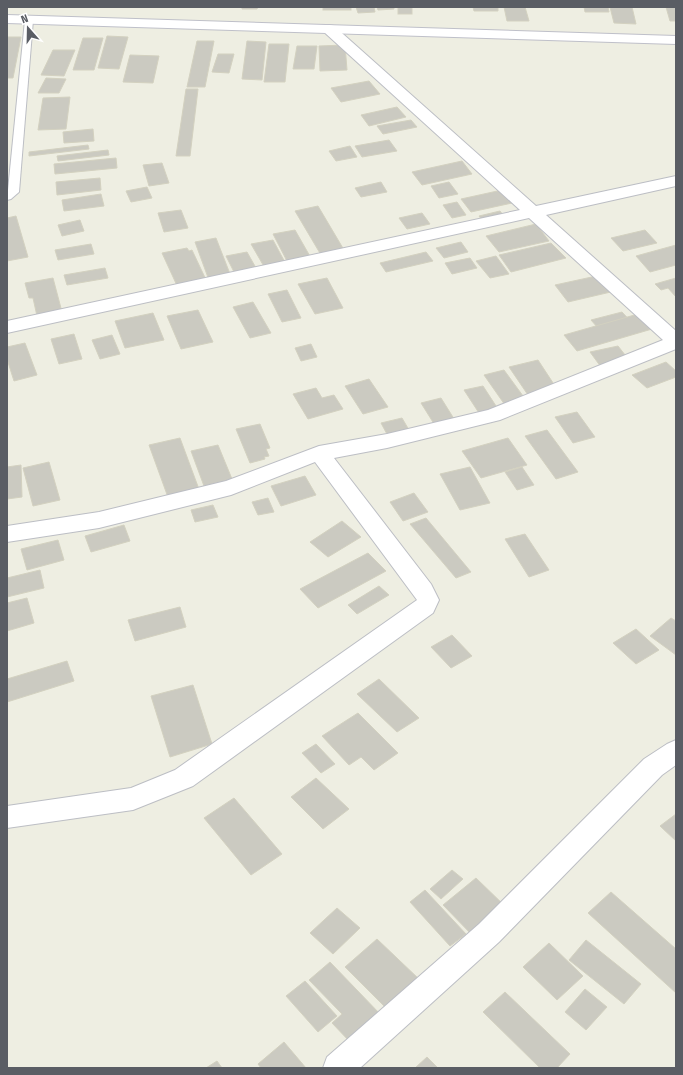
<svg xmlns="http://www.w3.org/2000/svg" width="683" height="1075" font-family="'Fira Sans Condensed',sans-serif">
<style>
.building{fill:#cbcac1;stroke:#d3d1c0}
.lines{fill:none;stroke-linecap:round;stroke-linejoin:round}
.service-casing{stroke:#bcbec4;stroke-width:2}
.minor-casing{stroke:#bcbec4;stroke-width:2}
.secondary-casing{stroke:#bfc0c9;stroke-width:2}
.service{fill:#fff;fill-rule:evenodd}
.minor{fill:#fff;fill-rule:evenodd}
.secondary{fill:#fff;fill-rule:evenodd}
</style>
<rect width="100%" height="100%" fill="#eeeee2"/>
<g class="building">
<path d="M242 7H258L257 9H242Z"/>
<rect x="323" y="7" width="28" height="3"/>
<path d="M356 7H374L375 12 358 13Z"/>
<path d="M377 7H394V9L378 10Z"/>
<rect x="398" y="7" width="14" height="7"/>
<path d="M473 7H498V11H474Z"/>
<path d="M504 7H525L529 21H507Z"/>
<path d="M584 7H608L609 12H585Z"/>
<path d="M610 7H632L636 24 614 23Z"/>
<path d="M666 7H676V21H670Z"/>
<path d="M107 36 128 37 119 69 98 68Z"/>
<path d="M7 37H21L13 78H7Z"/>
<path d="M83 38H103L94 70H73Z"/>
<path d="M197 41H214L205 87H187Z"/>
<path d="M247 41 266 42 262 80 242 79Z"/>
<path d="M269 44H289L285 82H264Z"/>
<path d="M345 45 347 70 320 71 319 46Z"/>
<path d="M297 46H317L314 69H293Z"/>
<path d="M53 50H75L64 76 41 75Z"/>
<path d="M218 54H234L229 73 212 72Z"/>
<path d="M130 55 159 56 153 83 123 82Z"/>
<path d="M46 78 66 79 59 93H38Z"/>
<path d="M369 81 380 94 341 102 331 88Z"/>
<path d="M186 89H198L190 156H176Z"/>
<path d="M70 97 66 129 38 130 43 98Z"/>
<path d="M397 107 406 117 369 126 361 115Z"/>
<path d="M411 120 417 127 383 134 377 126Z"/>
<path d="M93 129 94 141 64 143 63 132Z"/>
<path d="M389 140 397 151 362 157 355 146Z"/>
<path d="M88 145 89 149 29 156V152Z"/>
<path d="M350 146 357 157 336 161 329 151Z"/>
<path d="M108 150 109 155 58 161 57 156Z"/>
<path d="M116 158 117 168 55 174 54 164Z"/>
<path d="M462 161 472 174 422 185 412 172Z"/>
<path d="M162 163 169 183 149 186 143 165Z"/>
<path d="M100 178 101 190 57 195 56 182Z"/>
<path d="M381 182 387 192 361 197 355 188Z"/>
<path d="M449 182 458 194 439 198 431 186Z"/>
<path d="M147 187 152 198 131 202 126 191Z"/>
<path d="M502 190 512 203 471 212 461 199Z"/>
<path d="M101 194 104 206 64 211 62 200Z"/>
<path d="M457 202 466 215 452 218 443 205Z"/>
<path d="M318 206 347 255 324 260 295 211Z"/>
<path d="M181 210 188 228 164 232 158 213Z"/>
<path d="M500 211 507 220 485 224 479 216Z"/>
<path d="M422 213 430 224 407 229 399 218Z"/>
<path d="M16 216 28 257 7 261V218Z"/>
<path d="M80 220 84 231 62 236 58 225Z"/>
<path d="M536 224 549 241 499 252 486 236Z"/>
<path d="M295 230 311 258 288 263 273 234Z"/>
<path d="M645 230 657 243 623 251 611 238Z"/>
<path d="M216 238 232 279 210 283 195 242Z"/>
<path d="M273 240 287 266 266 270 251 244Z"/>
<path d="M461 242 468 252 444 258 436 248Z"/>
<path d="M551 243 566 258 511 272 499 255Z"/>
<path d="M91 244 94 254 58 260 55 250Z"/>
<path d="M676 245V265L650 272 636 256Z"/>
<path d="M187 248 189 251 192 250 208 284 179 290 162 253Z"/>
<path d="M247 252 260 275 238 280 226 256Z"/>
<path d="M426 252 433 261 386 272 380 263Z"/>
<path d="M496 256 509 274 490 278 476 261Z"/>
<path d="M470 258 477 268 452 274 445 263Z"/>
<path d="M105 268 108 278 67 285 64 275Z"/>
<path d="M601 275 615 291 568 302 555 285Z"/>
<path d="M53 278 62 312 37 316 33 298H29L25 283Z"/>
<path d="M327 278 343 308 315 314 298 284Z"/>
<path d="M676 278V297L668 288 661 290 655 284Z"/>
<path d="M287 290 301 318 282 322 268 294Z"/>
<path d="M253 302 271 333 250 338 233 307Z"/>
<path d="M198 310 213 342 181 349 167 316Z"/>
<path d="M622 312 636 327 605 336 591 320Z"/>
<path d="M153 313 164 340 125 348 115 321Z"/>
<path d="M638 314 652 329 577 351 564 335Z"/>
<path d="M74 334 82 359 59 364 51 339Z"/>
<path d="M112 335 120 354 100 359 92 340Z"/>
<path d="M25 343 37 375 14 381 7 359V347Z"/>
<path d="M311 344 317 357 301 361 295 348Z"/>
<path d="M618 346 629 360 601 367 590 352Z"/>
<path d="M538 360 557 389 528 395 509 367Z"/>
<path d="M666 362 676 371V377L647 388 632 375Z"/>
<path d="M504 370 526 400 505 405 484 375Z"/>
<path d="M369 379 388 407 363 414 345 386Z"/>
<path d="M483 386 498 409 479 413 464 390Z"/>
<path d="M316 388 322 398 334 395 343 409 308 419 293 394Z"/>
<path d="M441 398 456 422 436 427 421 403Z"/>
<path d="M577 412 595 437 573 443 555 417Z"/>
<path d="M402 418 409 430 388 436 381 423Z"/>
<path d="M260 424 270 448 266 449 269 456 264 457 265 459 250 463 236 429Z"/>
<path d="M547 430 578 472 556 479 525 436Z"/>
<path d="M180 438 200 492 169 500 149 445Z"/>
<path d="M508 438 527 465 481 478 462 451Z"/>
<path d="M218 445 232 479 204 486 191 451Z"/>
<path d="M49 462 60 500 33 506 23 468Z"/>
<path d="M21 465 22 497 7 499V467Z"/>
<path d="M470 467 490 503 460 510 440 474Z"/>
<path d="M522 467 534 485 517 490 505 472Z"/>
<path d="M305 476 316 495 281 506 271 486Z"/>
<path d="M414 493 428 512 403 521 390 502Z"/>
<path d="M268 498 274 512 258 515 252 502Z"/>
<path d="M213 505 218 517 195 522 191 510Z"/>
<path d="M426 518 471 572 456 578 410 524Z"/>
<path d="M342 521 361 537 328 557 310 542Z"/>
<path d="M124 525 130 541 91 552 85 536Z"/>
<path d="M525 534 549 570 529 577 505 539Z"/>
<path d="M58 540 64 560 27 570 21 549Z"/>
<path d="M368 553 386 571 318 608 300 589Z"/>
<path d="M40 570 44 588 7 597V578Z"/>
<path d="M379 586 389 595 357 614 348 605Z"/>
<path d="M27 598 34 623 7 631V603Z"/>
<path d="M180 607 186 627 135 641 128 620Z"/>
<path d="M671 618 676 621V655L650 636Z"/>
<path d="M636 629 659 650 636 664 613 643Z"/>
<path d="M452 635 472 656 451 668 431 647Z"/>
<path d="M67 661 74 681 7 702V679Z"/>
<path d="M379 679 419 718 397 732 357 694Z"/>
<path d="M193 685 212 744 170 757 151 696Z"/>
<path d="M358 713 398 753 374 770 361 757 349 765 322 736Z"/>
<path d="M316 744 335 764 321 773 302 753Z"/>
<path d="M316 778 349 809 323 829 291 797Z"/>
<path d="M234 798 282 854 251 875 204 818Z"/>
<path d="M676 814V841L660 826Z"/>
<path d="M452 870 463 879 441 899 430 889Z"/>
<path d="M476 878 509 910 475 938 443 905Z"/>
<path d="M425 890 466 934 450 946 410 902Z"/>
<path d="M611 892 676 949V993L588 913Z"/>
<path d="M337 908 360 928 333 954 310 933Z"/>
<path d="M377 939 420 980 388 1010 345 967Z"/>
<path d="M586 940 641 984 624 1004 569 960Z"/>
<path d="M549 943 583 976 557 1000 523 967Z"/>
<path d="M330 962 381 1015 351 1043 332 1023 342 1014 309 980Z"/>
<path d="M305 981 337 1016 318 1032 286 996Z"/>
<path d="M585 989 607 1007 586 1030 565 1012Z"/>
<path d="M505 992 570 1054 557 1068H540L483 1012Z"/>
<path d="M284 1042 306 1068H261L258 1064Z"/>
<path d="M427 1057 438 1068H415Z"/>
<path d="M217 1061 222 1068H206Z"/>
</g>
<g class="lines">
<g class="service-casing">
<path id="service" d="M29 17 33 20 19 192 11 199 7 200 25 20Z"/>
</g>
<g class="minor-casing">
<g id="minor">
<path d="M329 25 334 26 536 206 676 176V186L546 215 676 331V349L500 420 387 448 334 458 431 584 439 600 433 613 193 786 133 810 7 828V806L131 788 175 770 417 600 315 462 231 495 99 528 7 542V526L99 512 226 481 319 446 387 434 488 410 663 340 529 218 7 333V321L520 210 324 32 322 29 324 26Z"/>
<path d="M676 740V765L662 775 499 942 360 1068H323L327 1057 479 924 644 759 667 744Z"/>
</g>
</g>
<g class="secondary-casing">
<path id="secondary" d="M7 15 676 36V44L7 23Z"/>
</g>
<use href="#service" class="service"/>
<use href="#minor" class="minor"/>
<use href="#secondary" class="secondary"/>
</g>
<rect width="683" height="1075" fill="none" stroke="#5a5d64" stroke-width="16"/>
<g transform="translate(28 28) rotate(340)" stroke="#ffffff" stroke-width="3" paint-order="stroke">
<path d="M0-3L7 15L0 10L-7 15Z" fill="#5a5d64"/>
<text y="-6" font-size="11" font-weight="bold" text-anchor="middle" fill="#5a5d64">N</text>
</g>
</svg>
